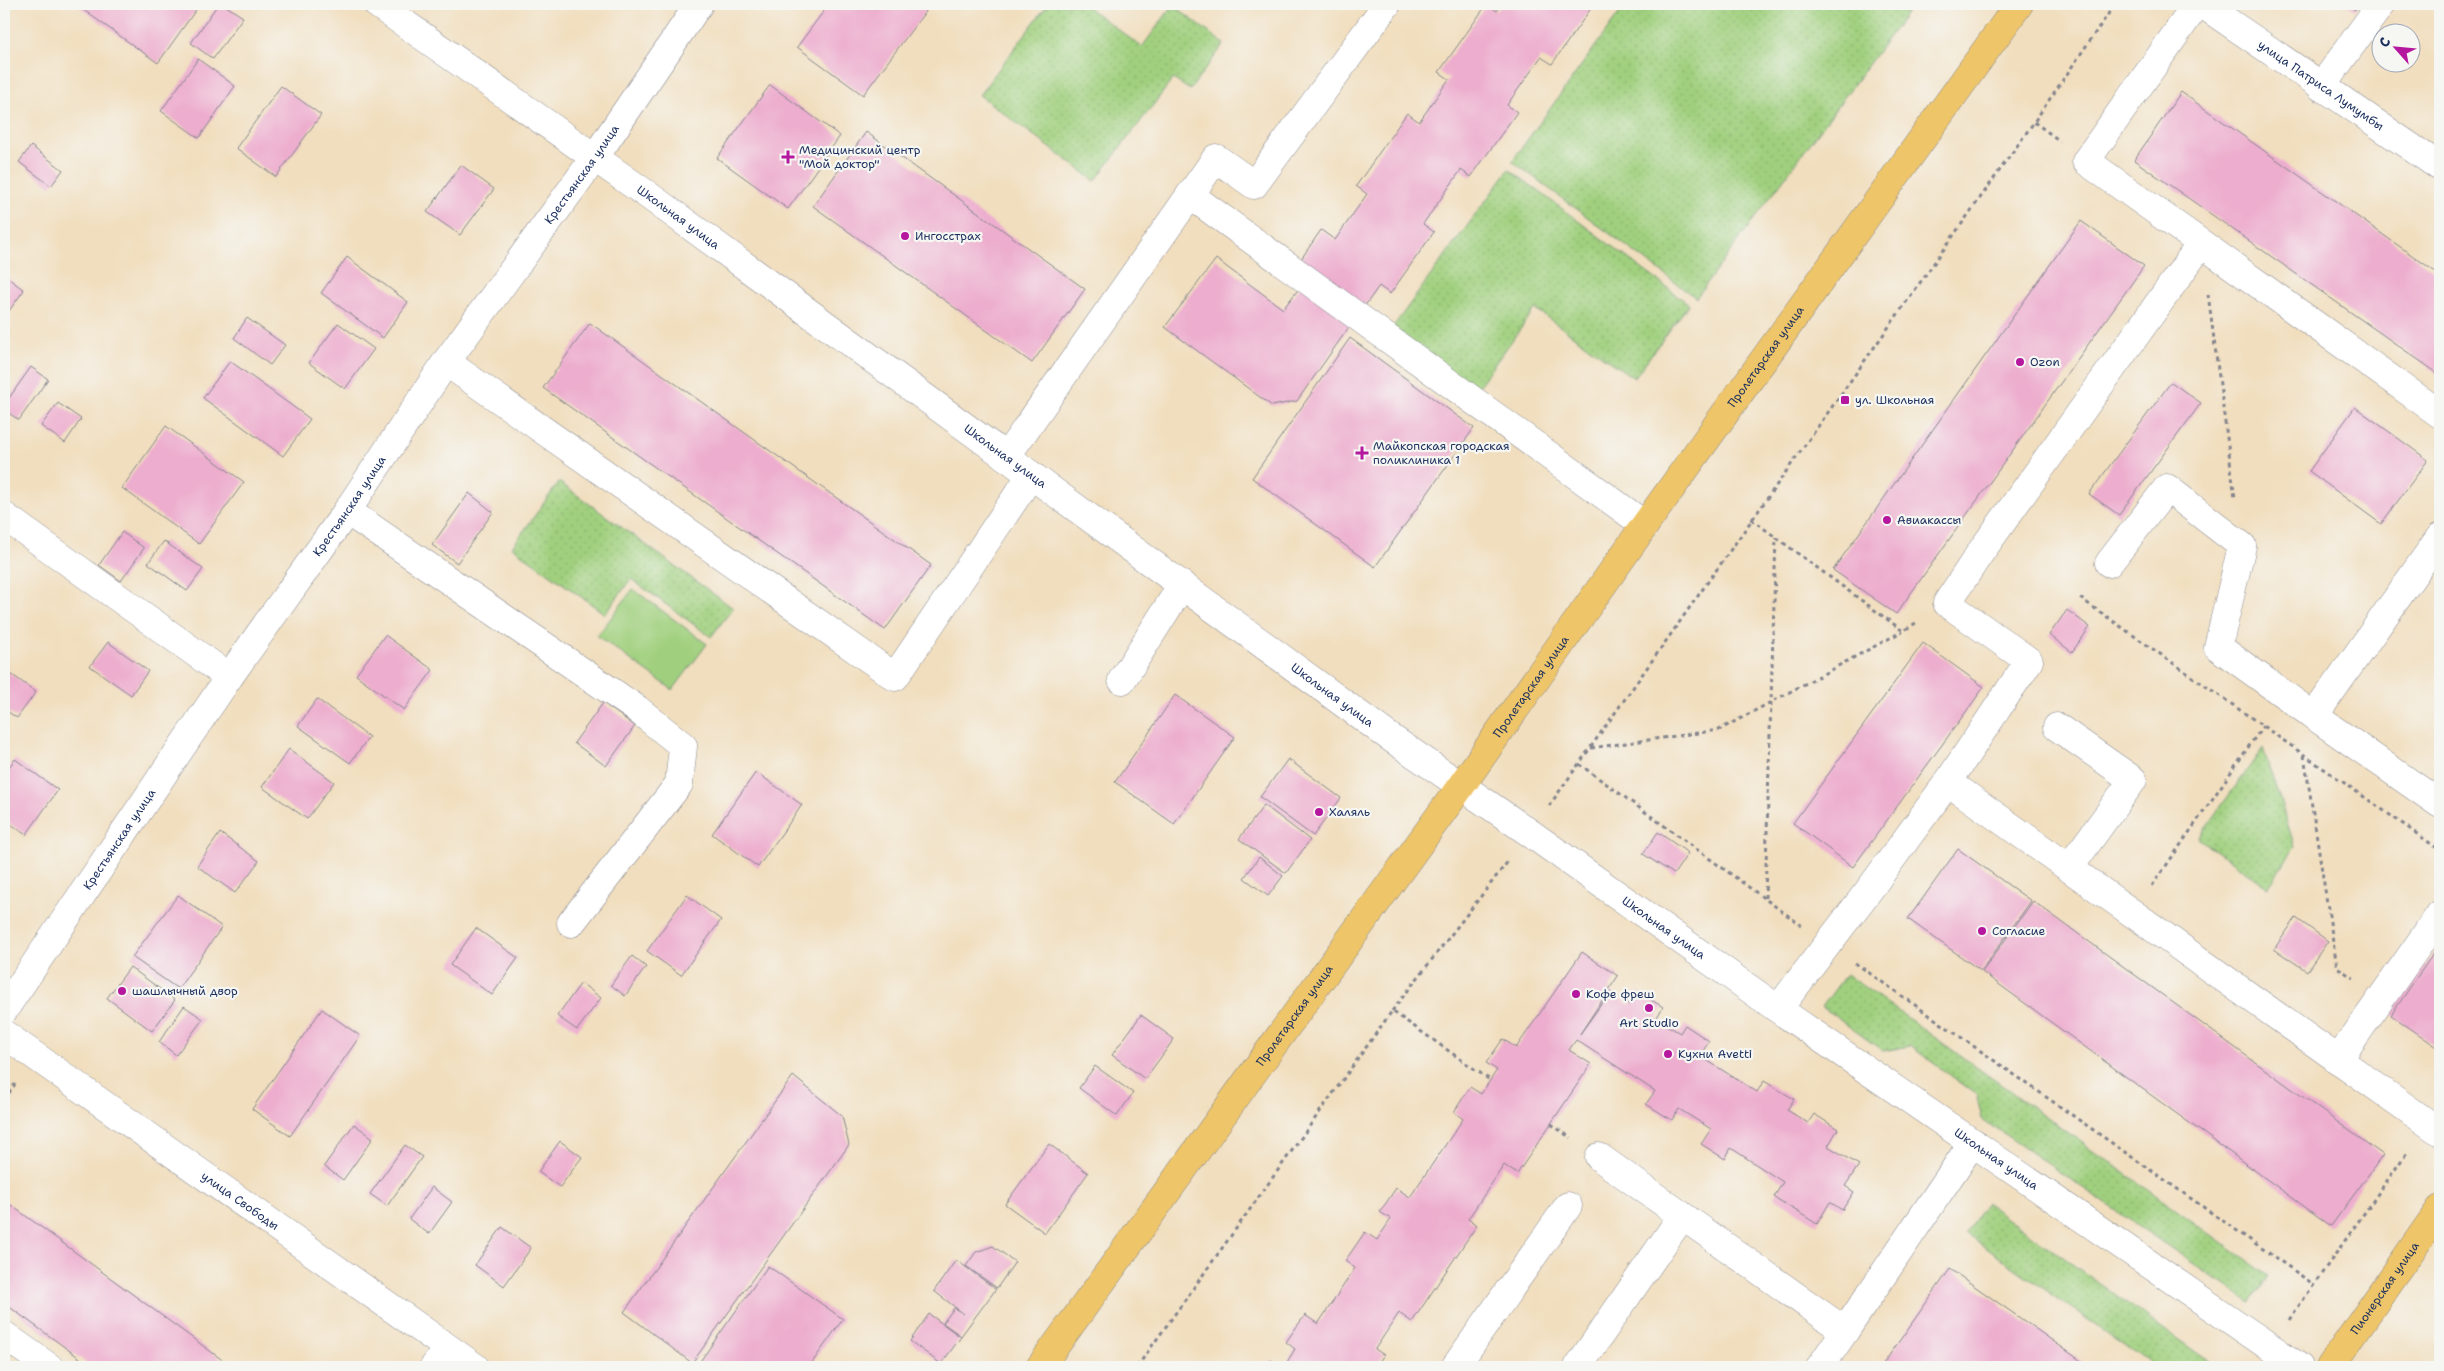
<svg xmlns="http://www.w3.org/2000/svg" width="2444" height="1371" font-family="'Shantell Sans',sans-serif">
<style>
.grass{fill:url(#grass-dots);stroke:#5e806e}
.garden{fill:#a0d07e;stroke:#5e806e}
.building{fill:#edadce}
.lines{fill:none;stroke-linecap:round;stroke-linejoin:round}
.minor-casing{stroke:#86868e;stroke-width:29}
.major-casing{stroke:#86868e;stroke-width:29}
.path{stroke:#86868e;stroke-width:3;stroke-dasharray:4 4;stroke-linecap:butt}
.minor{stroke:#fff;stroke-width:28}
.major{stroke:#eec569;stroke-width:28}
.poi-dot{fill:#b5179e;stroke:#f6f6f2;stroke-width:2}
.labels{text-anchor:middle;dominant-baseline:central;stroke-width:4.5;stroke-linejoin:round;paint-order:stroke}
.street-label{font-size:12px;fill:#1b2f5e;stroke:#f6f6f2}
.poi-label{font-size:12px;fill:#1b2f5e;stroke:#f6f6f2;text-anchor:start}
</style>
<defs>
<pattern id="grass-dots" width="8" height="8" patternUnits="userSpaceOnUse" patternTransform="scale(1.25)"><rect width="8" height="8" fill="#a0d07e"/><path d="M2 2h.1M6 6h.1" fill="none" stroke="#89b36f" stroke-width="1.8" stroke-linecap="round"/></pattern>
</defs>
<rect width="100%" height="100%" fill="#f6f6f2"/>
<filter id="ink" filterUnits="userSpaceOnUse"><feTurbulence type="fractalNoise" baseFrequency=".02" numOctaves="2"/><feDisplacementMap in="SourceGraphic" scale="10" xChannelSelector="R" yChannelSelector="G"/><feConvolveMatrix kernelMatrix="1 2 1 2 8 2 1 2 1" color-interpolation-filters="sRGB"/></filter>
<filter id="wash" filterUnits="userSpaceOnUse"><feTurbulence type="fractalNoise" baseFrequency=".0096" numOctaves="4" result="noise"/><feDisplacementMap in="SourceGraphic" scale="20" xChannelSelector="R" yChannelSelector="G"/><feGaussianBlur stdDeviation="1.12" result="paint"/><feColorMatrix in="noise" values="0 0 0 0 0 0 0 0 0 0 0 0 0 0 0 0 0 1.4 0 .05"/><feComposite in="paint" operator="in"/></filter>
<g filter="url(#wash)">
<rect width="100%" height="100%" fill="#f1debe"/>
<g class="grass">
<path d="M1048 4H1083L1142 47 1173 5 1224 44 1190 90 1173 79 1095 181 979 95Z"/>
<path d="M1626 4H1913L1696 298 1512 161Z"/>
<path d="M1509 169 1689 304 1634 378 1535 309 1472 395 1387 335Z"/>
<path d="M559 482 733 608 711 637 631 579 605 614 512 547Z"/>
<path d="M2263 748 2295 847 2268 887 2198 838Z"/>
<path d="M1846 974 2269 1276 2251 1303 1982 1119 1976 1094 1910 1046 1883 1051 1822 1007Z"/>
<path d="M1986 1203 2217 1367H2155L1965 1233Z"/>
</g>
<path class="garden" d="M633 589 707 644 673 690 597 636Z"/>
<g id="blocks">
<g class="building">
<path d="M75 4H200L158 63Z"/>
<path d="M218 4H223L243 17 213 59 191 43Z"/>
<path d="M829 4H931L863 95 797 47Z"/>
<path d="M1487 4 1497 11 1502 4H1594L1552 64 1541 57 1507 105 1517 112 1471 177 1461 170 1423 224 1434 232 1390 294 1379 286 1362 310 1297 265 1321 230 1335 240 1367 194 1356 186 1407 113 1419 122 1449 79 1439 72Z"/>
<path d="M2346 4H2359L2355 10Z"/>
<path d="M198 59 235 86 199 138 161 111Z"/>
<path d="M770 85 840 136 788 209 717 158Z"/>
<path d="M281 86 321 115 276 177 236 148Z"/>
<path d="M2181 92 2440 275V375L2134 160Z"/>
<path d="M866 132 1085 289 1032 363 813 206Z"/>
<path d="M31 146 63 170 51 186 19 162Z"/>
<path d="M461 165 494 189 460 235 427 212Z"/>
<path d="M4 176 10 181 4 189Z"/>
<path d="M2081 221 2144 266 1896 614 1833 570Z"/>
<path d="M347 257 408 302 383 338 321 293Z"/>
<path d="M1216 259 1283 309 1304 282 1354 320 1297 401 1272 406 1165 327Z"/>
<path d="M4 275 24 290 4 318Z"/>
<path d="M247 318 285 345 270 365 234 338Z"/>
<path d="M338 323 374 349 345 389 309 363Z"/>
<path d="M590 323 931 565 885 630 543 388Z"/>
<path d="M1350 338 1474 428 1375 567 1252 478Z"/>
<path d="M230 361 310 419 283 456 203 398Z"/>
<path d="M31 367 48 379 19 420 4 410V405Z"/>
<path d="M2171 382 2201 403 2119 515 2089 494Z"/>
<path d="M58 403 81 419 65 443 41 426Z"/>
<path d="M2355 407 2428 460 2381 524 2309 471Z"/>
<path d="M166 426 244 482 199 544 122 488Z"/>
<path d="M469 493 493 512 457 563 432 545Z"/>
<path d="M122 532 144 548 121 581 99 565Z"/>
<path d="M164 541 203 569 187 591 148 563Z"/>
<path d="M2067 610 2090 627 2072 652 2049 635Z"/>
<path d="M385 635 433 670 404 710 356 675Z"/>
<path d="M108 642 148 671 131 695 90 666Z"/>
<path d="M1923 643 1984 687 1853 867 1793 823Z"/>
<path d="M4 669 36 692 17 718 4 709Z"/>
<path d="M1175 695 1235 737 1174 824 1115 782Z"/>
<path d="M317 699 369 737 350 763 298 726Z"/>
<path d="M603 703 635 726 606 766 574 743Z"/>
<path d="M289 749 334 782 307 819 262 787Z"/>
<path d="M15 759 58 790 26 835 4 819V774Z"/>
<path d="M1288 759 1341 798 1313 836 1260 797Z"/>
<path d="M756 772 802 805 758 867 712 834Z"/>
<path d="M1264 805 1310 840 1286 873 1239 839Z"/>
<path d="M1658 832 1688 853 1674 874 1643 854Z"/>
<path d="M220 833 259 861 235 893 197 866Z"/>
<path d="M1958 849 2031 901 1981 971 1908 919Z"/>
<path d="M1259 857 1283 876 1268 896 1244 878Z"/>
<path d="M178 895 222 927 178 989 132 957Z"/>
<path d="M687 895 721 920 681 975 647 951Z"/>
<path d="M2033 901 2383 1155 2331 1226 1982 972Z"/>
<path d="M2296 918 2328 941 2307 971 2274 949Z"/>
<path d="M476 928 518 958 492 995 450 965Z"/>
<path d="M2440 944V1049L2391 1015Z"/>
<path d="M1582 952 1618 976 1580 1034 1610 992 1630 1005 1638 992 1663 1007 1656 1019 1680 1033 1685 1025 1709 1041 1700 1056 1757 1092 1764 1081 1794 1099 1787 1110 1808 1123 1814 1114 1838 1129 1828 1146 1859 1165 1845 1186 1854 1192 1842 1210 1830 1202 1817 1224 1774 1197 1783 1182 1731 1148 1725 1159 1701 1144 1711 1129 1679 1109 1672 1120 1646 1104 1655 1091 1576 1040 1569 1050 1591 1064 1517 1174 1504 1165 1468 1219 1477 1225 1412 1322 1399 1313 1375 1349 1384 1355 1375 1367H1284L1295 1349 1286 1342 1305 1315 1318 1324 1355 1268 1345 1261 1365 1232 1377 1240 1391 1219 1380 1212 1396 1188 1410 1197 1463 1119 1454 1112 1470 1087 1481 1094 1497 1070 1486 1063 1503 1039 1516 1048Z"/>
<path d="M632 956 646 967 625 996 611 985Z"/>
<path d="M130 967 175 1000 152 1031 107 998Z"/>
<path d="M581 983 601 998 577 1030 557 1016Z"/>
<path d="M184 1006 203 1019 176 1055 159 1042Z"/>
<path d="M322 1009 360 1036 290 1136 252 1109Z"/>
<path d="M1141 1015 1174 1039 1145 1079 1112 1055Z"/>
<path d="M1095 1066 1133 1093 1117 1116 1079 1088Z"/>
<path d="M793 1076 842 1116 849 1145 692 1363 624 1312Z"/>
<path d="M354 1124 373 1138 343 1180 324 1166Z"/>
<path d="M560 1141 582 1157 560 1187 538 1172Z"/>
<path d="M1049 1144 1088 1173 1045 1233 1005 1204Z"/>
<path d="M405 1145 422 1157 387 1206 370 1194Z"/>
<path d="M432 1187 452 1202 429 1234 409 1219Z"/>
<path d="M4 1200 232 1367H92L4 1303Z"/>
<path d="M502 1227 531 1248 504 1286 475 1265Z"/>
<path d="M993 1246 1015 1262 997 1288 966 1266 976 1252Z"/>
<path d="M956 1260 996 1289 961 1336 943 1323 954 1308 964 1314 934 1291Z"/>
<path d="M768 1266 843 1319 809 1367H696Z"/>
<path d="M1950 1269 2090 1367H1881Z"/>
<path d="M929 1314 961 1337 941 1364 910 1341Z"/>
<path d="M1271 1360 1281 1367H1266Z"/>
</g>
</g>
</g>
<g filter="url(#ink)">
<use href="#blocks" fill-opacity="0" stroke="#86868e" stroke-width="1"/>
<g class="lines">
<g class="minor-casing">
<g id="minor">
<path id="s1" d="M377 4 652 198 1391 738 1530 833 1778 1009 2299 1367"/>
<path d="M2197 4 2086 161 2440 414"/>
<path id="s2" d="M2202 4 2440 167"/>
<path d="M2321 87 2381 4"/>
<path d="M1190 195 1645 525"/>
<path d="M446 362 895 677 1031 475"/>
<path d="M1006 457 1216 158 1254 185 1387 4"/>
<path d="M347 511 637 709 683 746 679 784 571 923"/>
<path d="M4 516 229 677"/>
<path d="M2109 563 2167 488 2242 546 2218 647 2314 716 2440 537"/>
<path d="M1122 680 1182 585"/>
<path d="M2314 716 2440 804"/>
<path d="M2057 727 2133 780 2069 868"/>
<path d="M1948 782 2029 661 1947 603 1980 553 2201 244"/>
<path d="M1778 1009 1869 890 1948 782 2440 1132"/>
<path id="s3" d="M4 1010 229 677 347 511 446 362 595 157 699 4"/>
<path id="s4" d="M4 1034 475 1367"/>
<path d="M2338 1060 2440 914"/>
<path d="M1599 1157 1845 1331 1973 1142"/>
<path d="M4 1335 49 1367"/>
<path d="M434 1367 447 1348"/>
<path d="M1455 1367 1568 1206"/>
<path d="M1578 1367 1682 1216"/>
<path d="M1820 1367 1845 1331"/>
</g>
</g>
<g class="major-casing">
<g id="major">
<path id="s5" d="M1040 1367 1461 786 1645 525 2019 4"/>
<path id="s6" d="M2330 1367 2440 1209"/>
</g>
</g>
<g class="path">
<path d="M2034 122 2060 141"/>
<path d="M2208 294 2235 498"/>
<path d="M1751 519 1903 631 1919 621"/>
<path d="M2080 598 2440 850"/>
<path d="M1591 748 1719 730 1903 631"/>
<path d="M2304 755 2337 967 2353 978"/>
<path d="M1579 764 1801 925"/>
<path d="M1549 806 2034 122 2115 4"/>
<path d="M2152 886 2263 726"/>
<path d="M1765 898 1776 537"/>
<path d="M1855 963 2313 1284"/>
<path d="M1392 1011 1509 860"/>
<path d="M4 1100 15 1084"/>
<path d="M1551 1124 1571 1138"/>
<path d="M2289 1320 2408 1151"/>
<path d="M1137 1367 1392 1011 1490 1080"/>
</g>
<use href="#minor" class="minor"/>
<use href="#major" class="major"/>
</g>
</g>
<g class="poi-dot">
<path d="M785.5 149.5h5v5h5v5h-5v5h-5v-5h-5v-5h5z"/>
<circle cx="905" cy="236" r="5"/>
<circle cx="2020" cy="362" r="5"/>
<rect x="1840" y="395" width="10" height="10" rx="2.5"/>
<path d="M1359.5 445.5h5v5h5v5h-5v5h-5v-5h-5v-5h5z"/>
<circle cx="1887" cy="520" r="5"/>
<circle cx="1319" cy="812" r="5"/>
<circle cx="1982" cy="931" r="5"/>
<circle cx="122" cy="991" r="5"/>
<circle cx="1576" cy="994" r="5"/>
<circle cx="1649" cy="1008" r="5"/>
<circle cx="1668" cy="1054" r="5"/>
</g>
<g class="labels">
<g class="street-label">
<text stroke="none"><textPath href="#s2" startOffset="144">улица Патриса Лумумбы</textPath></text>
<text stroke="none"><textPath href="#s3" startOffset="1016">Крестьянская улица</textPath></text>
<text stroke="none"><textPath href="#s1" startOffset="369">Школьная улица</textPath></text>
<text stroke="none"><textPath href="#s5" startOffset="1244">Пролетарская улица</textPath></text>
<text stroke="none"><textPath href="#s1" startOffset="774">Школьная улица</textPath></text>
<text stroke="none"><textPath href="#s3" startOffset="611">Крестьянская улица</textPath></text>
<text stroke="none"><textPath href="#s5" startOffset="839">Пролетарская улица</textPath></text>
<text stroke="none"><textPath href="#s1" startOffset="1179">Школьная улица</textPath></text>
<text stroke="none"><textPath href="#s3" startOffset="206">Крестьянская улица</textPath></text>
<text stroke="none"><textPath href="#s1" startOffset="1584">Школьная улица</textPath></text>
<text stroke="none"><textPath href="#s5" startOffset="434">Пролетарская улица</textPath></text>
<text stroke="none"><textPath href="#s1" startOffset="1989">Школьная улица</textPath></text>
<text stroke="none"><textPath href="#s4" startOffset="289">улица Свободы</textPath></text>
<text stroke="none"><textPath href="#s6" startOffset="96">Пионерская улица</textPath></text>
</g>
<g class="poi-label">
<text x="799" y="150">Медицинский центр<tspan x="799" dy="14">"Мой доктор"</tspan></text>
<text x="915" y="236">Ингосстрах</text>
<text x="2030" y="362">Ozon</text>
<text x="1855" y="400">ул. Школьная</text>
<text x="1373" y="446">Майкопская городская<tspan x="1373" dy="14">поликлиника 1</tspan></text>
<text x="1897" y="520">Авиакассы</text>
<text x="1329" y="812">Халяль</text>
<text x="1992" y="931">Согласие</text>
<text x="132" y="991">шашлычный двор</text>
<text x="1586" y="994">Кофе фреш</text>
<text x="1649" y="1023" text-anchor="middle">Art Studio</text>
<text x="1678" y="1054">Кухни Avetti</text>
</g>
</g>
<rect width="2444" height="1371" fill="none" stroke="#f6f6f2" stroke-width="20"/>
<g transform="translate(2396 48) rotate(297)"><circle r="24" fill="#f6f6f2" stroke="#9ea6b7"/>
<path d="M0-4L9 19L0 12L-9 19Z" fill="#b5179e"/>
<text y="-8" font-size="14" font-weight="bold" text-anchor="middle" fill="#1b2f5e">С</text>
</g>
</svg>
